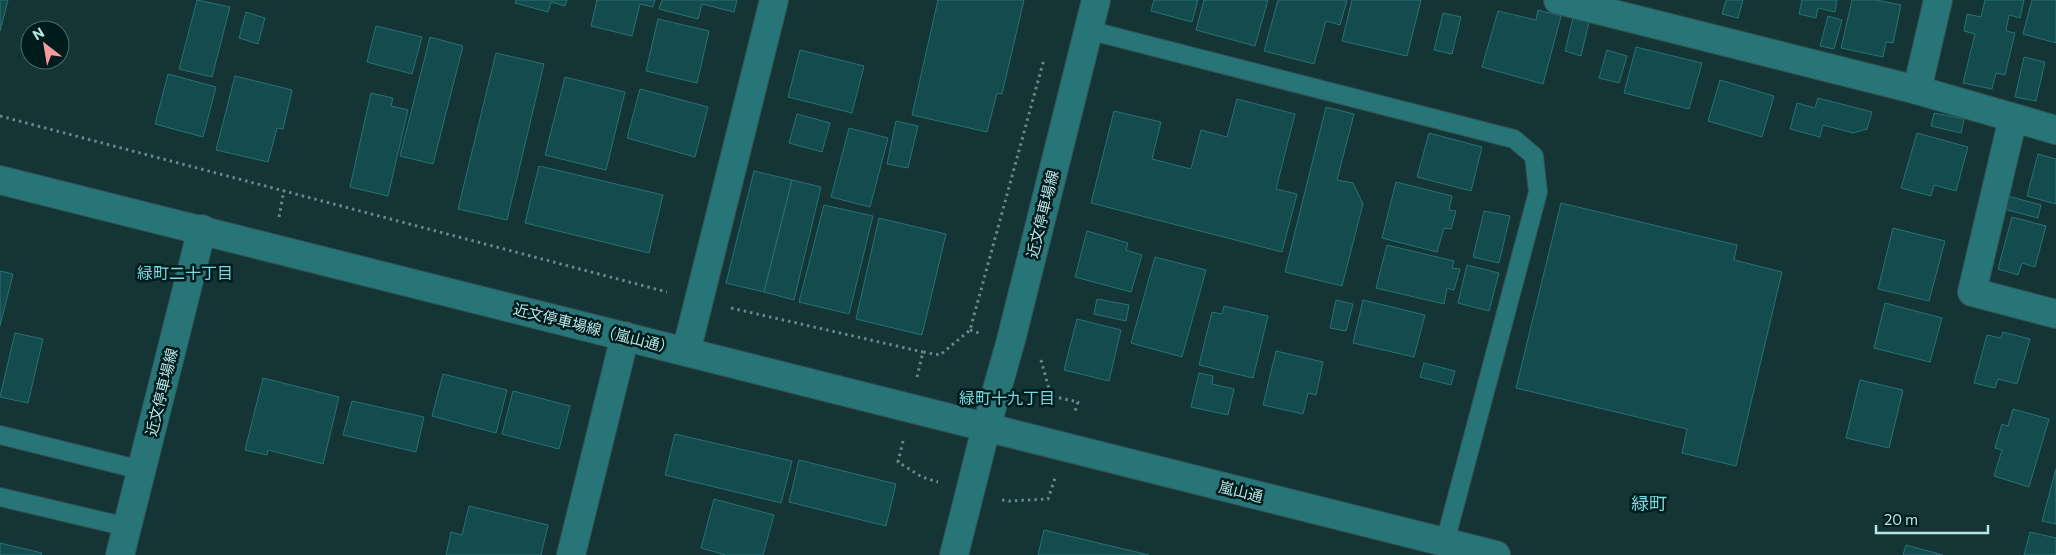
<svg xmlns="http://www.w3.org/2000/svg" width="2056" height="555" font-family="Commissioner,'Noto Sans JP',sans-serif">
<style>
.building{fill:#144b4d;stroke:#267377}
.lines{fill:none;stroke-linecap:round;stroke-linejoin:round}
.lane-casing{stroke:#305051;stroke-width:20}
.street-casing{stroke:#305051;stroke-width:30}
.secondary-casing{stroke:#305051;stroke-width:30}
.path{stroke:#648a8b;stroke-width:3;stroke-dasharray:2.5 4;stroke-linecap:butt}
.lane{stroke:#287578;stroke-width:18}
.street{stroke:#287578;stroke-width:28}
.secondary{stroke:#287578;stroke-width:28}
.labels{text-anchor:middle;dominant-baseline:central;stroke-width:5;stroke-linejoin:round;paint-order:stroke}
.street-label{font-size:15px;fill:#b8e5e6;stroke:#001b1c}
.neighbourhood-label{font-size:16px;fill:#77d9dd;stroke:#001b1c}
.quarter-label{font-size:18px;fill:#77d9dd;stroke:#001b1c}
</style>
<rect width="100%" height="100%" fill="#143435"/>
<g class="building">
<path d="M0 0H8L0 31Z"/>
<path d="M197 0 230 7 212 77 179 69Z"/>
<path d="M516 0H567L565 6 551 2 548 12 515 3Z"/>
<path d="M597 0H655L653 7 640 4 632 36 591 26Z"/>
<path d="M662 0H737L734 12 702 4 698 19 659 9Z"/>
<path d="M938 0H1024L1002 94 997 93 987 132 912 115Z"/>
<path d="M1154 0H1198L1192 22 1151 11Z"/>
<path d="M1204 0H1268L1255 46 1196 30Z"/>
<path d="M1278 0H1347L1340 25 1326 21 1314 64 1264 51Z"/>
<path d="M1352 0H1421L1407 56 1342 41Z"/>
<path d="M1726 0H1743L1738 18 1722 14Z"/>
<path d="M1802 0H1837L1835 12 1818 8 1816 18 1799 14Z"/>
<path d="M1852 0H1876L1901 5 1893 43 1886 42 1883 57 1841 48Z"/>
<path d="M1985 0H2024L2020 18 2009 15 2006 31 2015 33 2005 75 1996 73 1992 89 1963 83 1975 34 1964 31 1967 14 1981 17Z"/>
<path d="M2032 0H2056V43L2023 34Z"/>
<path d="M1538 10 1561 16 1543 84 1482 67 1498 11 1536 20Z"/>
<path d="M246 12 265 18 258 44 239 38Z"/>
<path d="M1443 13 1461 17 1452 54 1434 50Z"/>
<path d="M1828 16 1842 20 1834 49 1820 46Z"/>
<path d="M1573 18 1589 22 1581 56 1565 51Z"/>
<path d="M658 19 709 31 697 83 646 71Z"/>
<path d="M376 26 422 37 412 74 367 62Z"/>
<path d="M430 37 463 46 433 164 400 156Z"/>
<path d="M1636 47 1702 63 1689 109 1624 93Z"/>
<path d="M800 50 864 66 852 113 788 97Z"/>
<path d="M1607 50 1627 56 1619 83 1599 78Z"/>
<path d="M496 53 544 64 507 220 458 209Z"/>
<path d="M2024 57 2045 62 2036 101 2015 97Z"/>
<path d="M168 74 216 87 203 137 155 124Z"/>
<path d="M235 76 292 90 283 129 277 128 268 162 216 150Z"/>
<path d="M565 77 625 92 606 170 545 155Z"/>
<path d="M1720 80 1774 96 1762 137 1708 121Z"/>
<path d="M640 89 708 107 695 157 627 138Z"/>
<path d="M371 93 393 98 391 106 408 110 388 196 350 187Z"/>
<path d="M1818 98 1872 112 1867 129 1853 133 1823 125 1820 137 1790 129 1797 103 1815 108Z"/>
<path d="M1237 99 1295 114 1276 189 1297 194 1282 252 1091 203 1114 111 1161 122 1152 159 1191 169 1201 130 1227 137Z"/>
<path d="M1326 107 1354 114 1337 180 1353 183 1363 204 1342 286 1285 272Z"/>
<path d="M1934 113 1964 119 1961 133 1931 126Z"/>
<path d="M797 114 830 123 822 152 789 143Z"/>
<path d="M896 121 918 126 908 168 887 164Z"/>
<path d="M849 128 888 138 870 207 831 197Z"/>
<path d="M1429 133 1482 147 1471 191 1417 177Z"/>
<path d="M1917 133 1968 147 1956 191 1934 185 1931 196 1901 188Z"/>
<path d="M2038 154 2056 159V204L2027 196Z"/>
<path d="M539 166 663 195 649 253 525 223Z"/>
<path d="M754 171 792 180 764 292 726 283Z"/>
<path d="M792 180 821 187 794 300 764 292Z"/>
<path d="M1396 182 1452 196 1449 210 1456 211 1451 229 1444 228 1437 252 1382 238Z"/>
<path d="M2008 196 2041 205 2038 218 2004 209Z"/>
<path d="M1561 203 1737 245 1734 260 1782 272 1736 466 1682 453 1687 429 1516 388Z"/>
<path d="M824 205 873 216 849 314 799 302Z"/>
<path d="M1484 211 1510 216 1499 263 1473 257Z"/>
<path d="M2012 217 2046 226 2035 267 2022 263 2018 275 1998 269Z"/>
<path d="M879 218 946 234 922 335 856 319Z"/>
<path d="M1893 228 1945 241 1929 301 1878 289Z"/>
<path d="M1087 231 1128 243 1126 250 1142 255 1131 292 1075 277Z"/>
<path d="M1387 245 1454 261 1452 268 1460 269 1454 290 1447 288 1444 304 1376 288Z"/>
<path d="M1155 257 1206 270 1182 357 1131 343Z"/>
<path d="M1467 265 1499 273 1489 311 1458 303Z"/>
<path d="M0 271 13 274 0 326Z"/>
<path d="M1097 299 1129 305 1126 321 1094 314Z"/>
<path d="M1336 300 1353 304 1346 331 1330 328Z"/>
<path d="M1363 300 1425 315 1414 357 1353 343Z"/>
<path d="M1885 303 1942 318 1930 362 1874 348Z"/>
<path d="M1224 306 1268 316 1253 378 1199 365 1212 312 1222 314Z"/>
<path d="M1077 319 1121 330 1109 381 1064 370Z"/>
<path d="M2003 332 2030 339 2017 384 1998 379 1995 388 1974 383 1987 335 2001 338Z"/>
<path d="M15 333 43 339 28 403 0 397Z"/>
<path d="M1276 351 1323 362 1316 395 1308 393 1303 414 1263 405Z"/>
<path d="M1424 363 1455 371 1451 385 1420 377Z"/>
<path d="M1199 373 1213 376 1212 384 1234 389 1228 415 1191 407Z"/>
<path d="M443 374 507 390 496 433 432 416Z"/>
<path d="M263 378 339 397 323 464 268 450 267 455 245 450Z"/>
<path d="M1860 380 1903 390 1889 448 1846 438Z"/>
<path d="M513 391 570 406 559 449 502 434Z"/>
<path d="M352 401 424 417 416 452 343 435Z"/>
<path d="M2013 409 2049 419 2029 487 1994 476 2002 450 1995 448 2002 424 2008 426Z"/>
<path d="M675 434 792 461 781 503 665 475Z"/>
<path d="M799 460 896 484 886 526 789 502Z"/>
<path d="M2056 469V524L2042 521Z"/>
<path d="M714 499 774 515 763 555H726L701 548Z"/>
<path d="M469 506 548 525 541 555H446L451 532 462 535Z"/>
<path d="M1044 530 1149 555H1038Z"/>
<path d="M2030 532 2056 538V555H2024Z"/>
<path d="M0 543 42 553 41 555H0Z"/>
<path d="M1906 545 1943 555H1903Z"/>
</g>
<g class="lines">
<g class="lane-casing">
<g id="lane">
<path d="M1088 30 1514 139 1534 156 1538 192 1445 542"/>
<path d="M0 435 141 470"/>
<path d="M0 497 127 527"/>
</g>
</g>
<g class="street-casing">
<g id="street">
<path d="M1558 0 1917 90 2056 130"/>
<path d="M1917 90 1938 0"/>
<path d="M2013 118 1972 292 2056 314"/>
<path d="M686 352 774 0"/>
<path d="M571 555 625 336"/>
<path d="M954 555 986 428"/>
</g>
</g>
<g class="secondary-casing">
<g id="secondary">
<path d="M0 180 1496 555"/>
<path d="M986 428 1011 340 1096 0"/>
<path d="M120 555 202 229"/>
</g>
</g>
<g class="path">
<path d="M0 116 667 292"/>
<path d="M279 217 284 190"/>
<path d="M731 308 923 352"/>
<path d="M970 330 979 333"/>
<path d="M1041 360 1051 396 1078 402 1074 414"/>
<path d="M917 377 923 352 940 355 970 330 1044 59"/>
<path d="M903 441 898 462 922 477 938 482"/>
<path d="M1002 500 1009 501 1048 499 1055 478"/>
</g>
<use href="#lane" class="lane"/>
<use href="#street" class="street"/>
<use href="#secondary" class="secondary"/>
</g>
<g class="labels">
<g class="street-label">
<text transform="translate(1042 214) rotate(-76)">近文停車場線</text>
<text transform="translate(594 328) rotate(14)">近文停車場線（嵐山通）</text>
<text transform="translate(161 392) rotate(-76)">近文停車場線</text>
<text transform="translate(1241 491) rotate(14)">嵐山通</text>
</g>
<g class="neighbourhood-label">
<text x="185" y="272">緑町二十丁目</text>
<text x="1007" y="397">緑町十九丁目</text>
</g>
<g class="quarter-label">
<text x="1649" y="503">緑町</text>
</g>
</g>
<g transform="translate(45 45) rotate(329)"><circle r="24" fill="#001b1c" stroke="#4a6c6d"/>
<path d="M0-4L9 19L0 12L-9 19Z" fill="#f59b9c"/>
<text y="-8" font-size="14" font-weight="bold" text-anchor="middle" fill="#b8e5e6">N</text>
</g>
<path d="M1876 525v8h112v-8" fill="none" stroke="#b8e5e6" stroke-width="2.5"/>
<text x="1884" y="525" font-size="15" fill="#b8e5e6" stroke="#001b1c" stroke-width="4" paint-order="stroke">20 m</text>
</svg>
